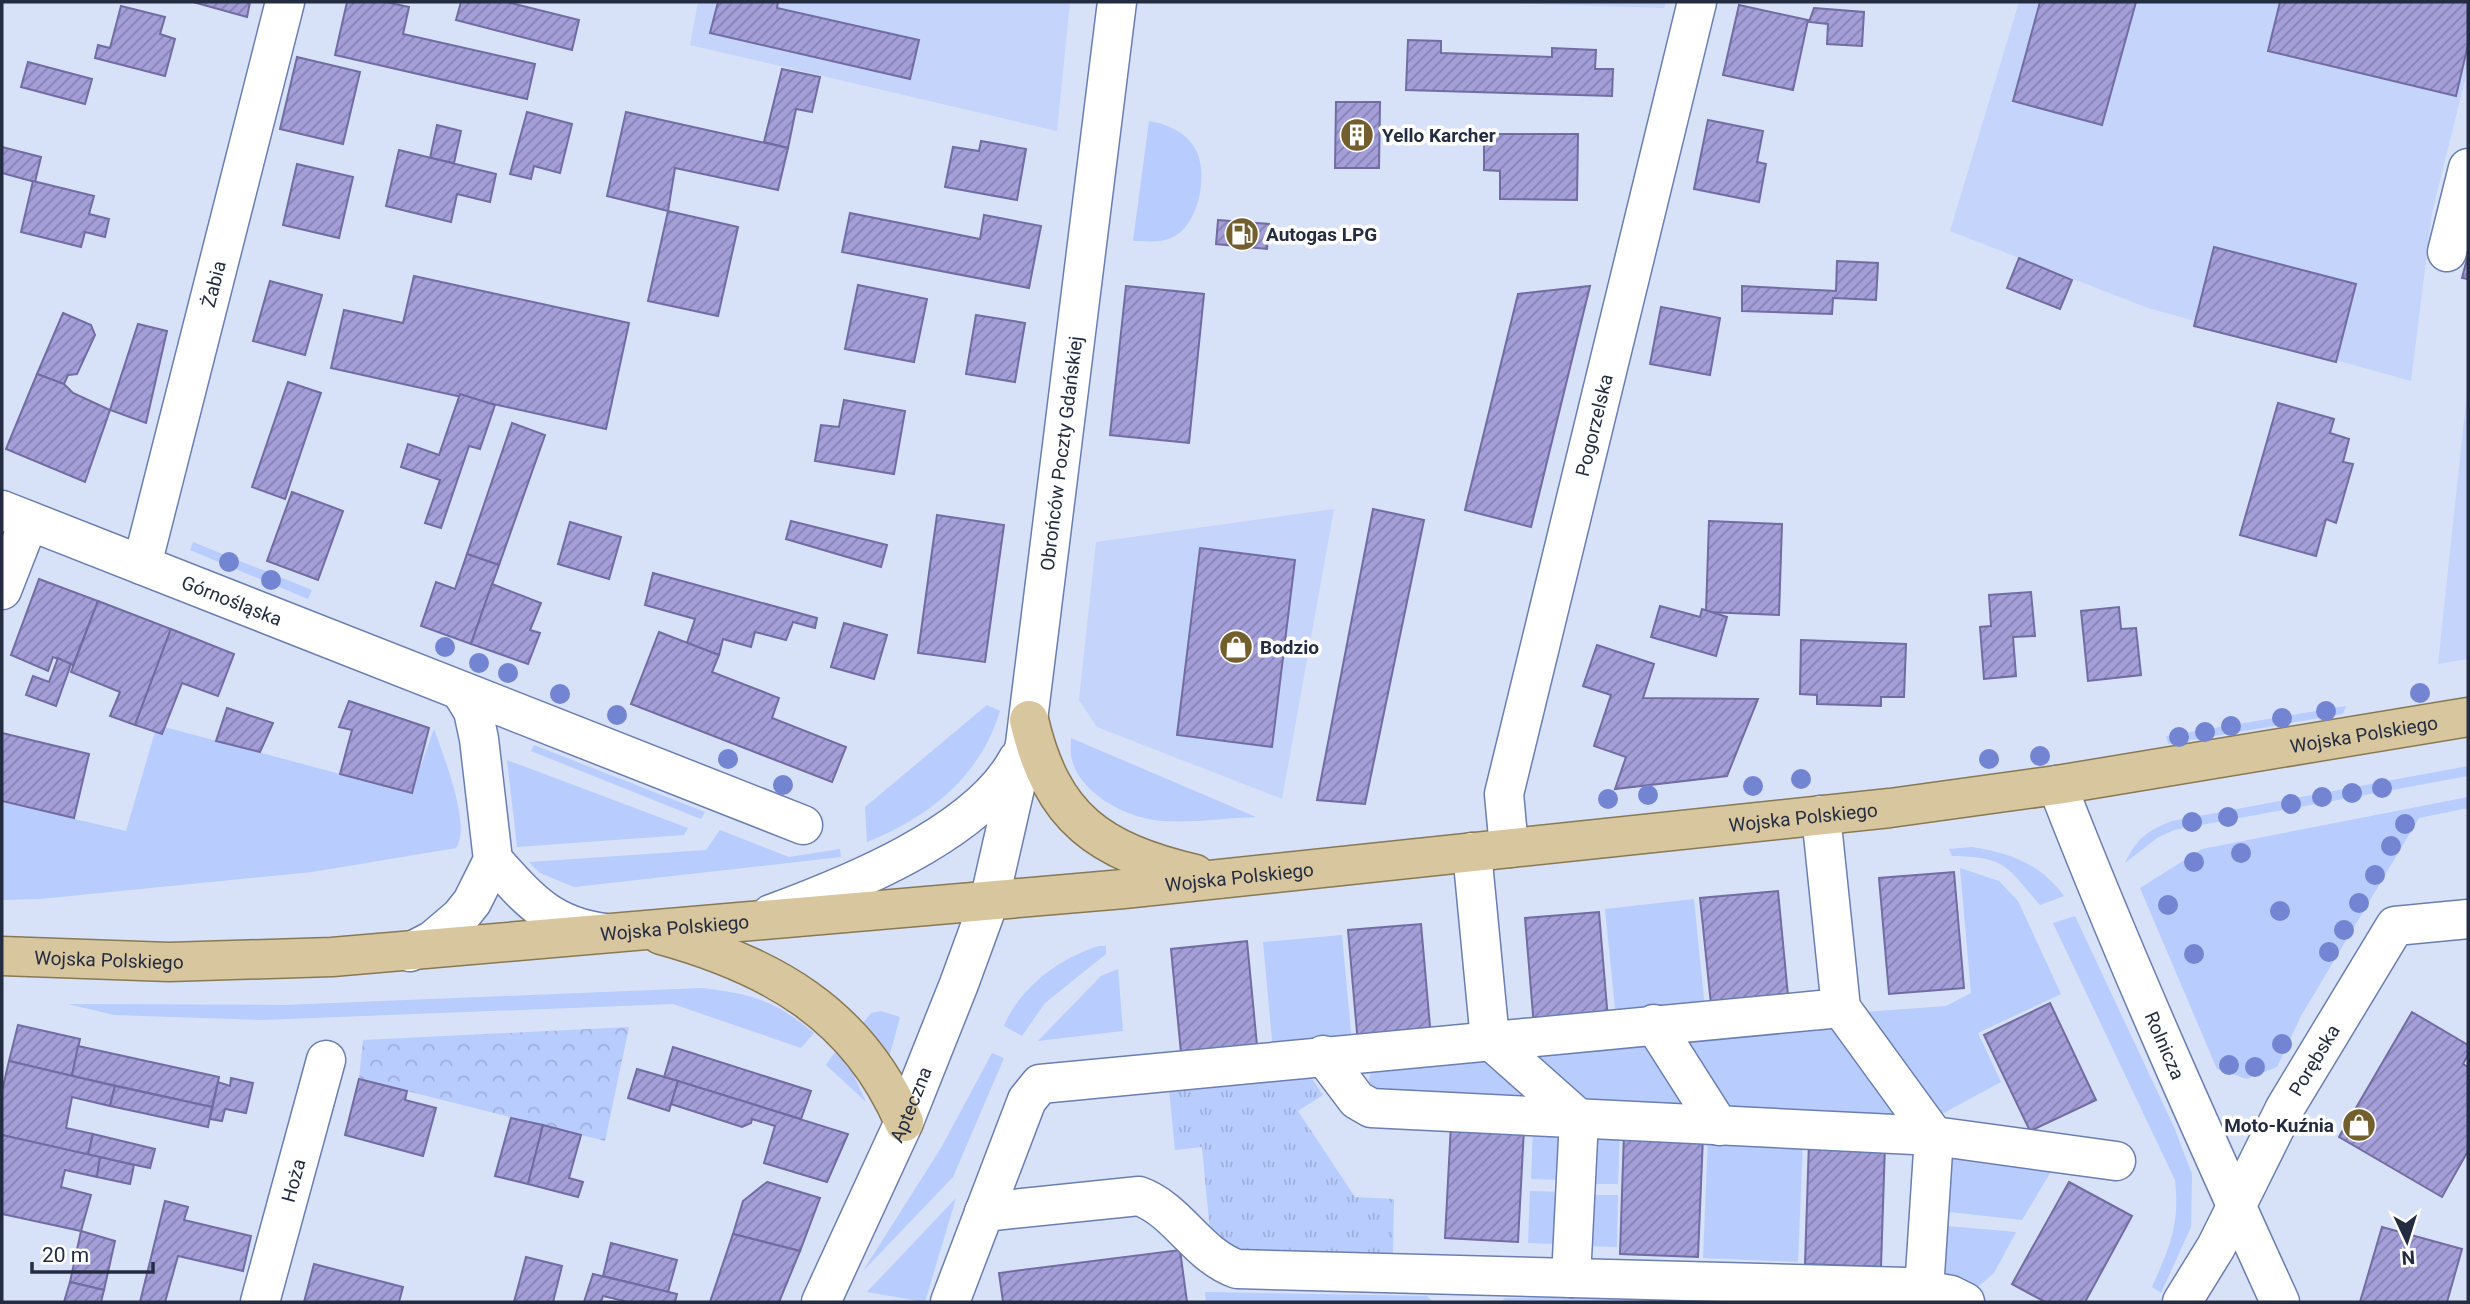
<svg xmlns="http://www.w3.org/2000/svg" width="2470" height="1304" font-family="Roboto,sans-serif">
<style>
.built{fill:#c5d4fa}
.grass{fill:#b8ccfe}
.forest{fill:url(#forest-crowns)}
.park{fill:url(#park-tufts)}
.building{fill:url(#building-hatch);stroke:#716ca2;stroke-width:2}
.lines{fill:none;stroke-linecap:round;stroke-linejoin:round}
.minor-casing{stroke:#6a7eb2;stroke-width:41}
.major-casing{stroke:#887954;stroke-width:41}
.minor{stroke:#fff;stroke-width:38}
.major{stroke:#d8c79e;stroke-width:38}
.tree{fill:#7384d2}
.labels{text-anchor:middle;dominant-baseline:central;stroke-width:7;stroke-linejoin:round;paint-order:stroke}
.poi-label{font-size:19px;font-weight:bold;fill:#242c42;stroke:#fff;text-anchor:start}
.street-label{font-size:19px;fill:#242c42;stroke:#fff}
</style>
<defs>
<pattern id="forest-crowns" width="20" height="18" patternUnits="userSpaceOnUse" patternTransform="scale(1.75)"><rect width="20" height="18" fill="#b8ccfe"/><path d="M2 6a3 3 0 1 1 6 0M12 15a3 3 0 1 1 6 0" fill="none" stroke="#9eafdb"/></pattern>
<pattern id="park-tufts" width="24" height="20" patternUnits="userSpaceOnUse" patternTransform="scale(1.75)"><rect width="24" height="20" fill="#b8ccfe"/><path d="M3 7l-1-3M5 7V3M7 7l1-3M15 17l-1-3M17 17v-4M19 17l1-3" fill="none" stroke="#9eafdb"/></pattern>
<pattern id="building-hatch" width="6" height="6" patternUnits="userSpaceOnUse" patternTransform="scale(1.75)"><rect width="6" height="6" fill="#a49fd9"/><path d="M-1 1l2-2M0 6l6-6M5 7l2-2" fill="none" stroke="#8582b2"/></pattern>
</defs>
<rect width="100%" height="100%" fill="#d7e1f8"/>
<g class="built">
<path d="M698 2H1070L1057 131 690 45Z"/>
<path d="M1473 2H1666L1664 8Z"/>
<path d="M2019 2H2468V68L2432 213 2411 381 2148 308 1950 231Z"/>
<path d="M2468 383V659L2438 664Z"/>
<path d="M1334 509 1282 799 1097 727 1079 700 1096 542Z"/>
</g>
<g class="grass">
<path d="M1149 121C1168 124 1188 133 1197 152 1208 178 1198 227 1171 238 1160 243 1145 241 1133 241Z"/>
<path d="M193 542 312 590 308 599 190 550Z"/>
<path d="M987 705 1000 711C980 777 929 817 867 842L865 807Z"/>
<path d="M2346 706 2343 714 2168 744 2166 736Z"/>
<path d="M157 725 411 793 434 729C443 755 472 826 456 848L312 872 40 899 2 900V802L126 831Z"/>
<path d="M1071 738 1256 817C1226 818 1193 823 1163 821 1129 819 1081 795 1072 760 1070 754 1071 745 1071 738Z"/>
<path d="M534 745 705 812 701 819 531 751Z"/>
<path d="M507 760 688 828 684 835 517 847Z"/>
<path d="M2468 766V776L2174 830 2157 838 2125 863C2136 839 2148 830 2172 821Z"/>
<path d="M2468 797V808L2419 818 2301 1016 2277 1067 2247 1079 2217 1069 2140 888 2202 849Z"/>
<path d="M720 830 789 857 840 849 841 857 574 887 540 873 529 862 706 850Z"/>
<path d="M1972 847C2011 853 2040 864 2064 896L2040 905C2006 866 2007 857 1952 856L1949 849Z"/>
<path d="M1960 868 1999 881 2018 901 2061 994 1978 1033 2001 1082 1940 1115 1864 1012 1946 1006 1971 993Z"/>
<path d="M1694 899 1705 1009 1616 1018 1605 909Z"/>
<path d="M2075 916 2174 1127 2192 1174 2191 1227 2161 1293 2152 1287C2170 1246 2180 1226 2175 1180L2053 923Z"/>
<path d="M1342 935 1352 1043 1273 1051 1263 942Z"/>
<path d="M1099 946H1106V954L1045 1003 1022 1036 1004 1026C1019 988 1061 957 1099 946Z"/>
<path d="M1118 969 1123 1031 1038 1041 1101 976Z"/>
<path d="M702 988C752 994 774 1000 814 1033L801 1048 673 1004 261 1020 114 1015 68 1004 285 1005Z"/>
<path d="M881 1011 900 1017 887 1065 860 1027 871 1013Z"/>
<path d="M1831 1021 1901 1123 1734 1117 1678 1035Z"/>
<path d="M1650 1044 1698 1116 1585 1112 1524 1056Z"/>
<path d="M1481 1049 1544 1108 1391 1101 1368 1084 1374 1059Z"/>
<path d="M835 1052 849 1065 866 1102 826 1065Z"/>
<path d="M992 1053 1004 1058 953 1177 863 1271 941 1148Z"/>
<path d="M1533 1127 1563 1129 1561 1180 1531 1179Z"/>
<path d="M1590 1132 1620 1133 1618 1184H1588Z"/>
<path d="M1708 1137 1803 1141 1798 1262 1703 1258Z"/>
<path d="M1953 1152 2055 1165 2022 1220 1949 1212Z"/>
<path d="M1530 1191 1560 1192 1558 1244 1528 1243Z"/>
<path d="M1588 1195H1618L1617 1247 1586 1246Z"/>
<path d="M956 1198 925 1302 867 1292Z"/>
<path d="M1947 1226 2016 1232 1994 1273 1974 1290 1943 1274Z"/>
<path d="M1205 1292 1427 1296 1433 1302H1206Z"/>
<path d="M1505 1298 1709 1299V1302H1501Z"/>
</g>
<path class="forest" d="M629 1027 605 1141 359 1079 363 1040Z"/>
<path class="park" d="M1304 1067 1323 1095 1298 1111 1355 1197 1394 1199 1393 1254 1228 1250 1210 1232 1202 1147 1175 1150 1168 1080Z"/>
<g class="building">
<path d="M193 2H250L247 17Z"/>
<path d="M347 2H386L409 7 403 34 535 64 527 99 335 55Z"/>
<path d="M461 2H507L579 20 572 50 456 20Z"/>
<path d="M718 2H778L777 8 919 40 910 79 710 33Z"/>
<path d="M2040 2H2136L2102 125 2013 101Z"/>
<path d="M2280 2H2468V45L2456 96 2268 51Z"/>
<path d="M1739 5 1808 20 1793 90 1723 75Z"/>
<path d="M121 6 165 17 160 34 175 39 165 76 95 58 98 45 110 48Z"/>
<path d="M1814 8 1864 12 1862 46 1827 44 1828 24 1809 22Z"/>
<path d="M1408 40 1441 41V53L1552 57V48L1596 50 1595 69H1613L1612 96 1406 90Z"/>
<path d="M297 57 360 72 343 144 280 129Z"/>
<path d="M28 62 92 79 85 104 21 87Z"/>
<path d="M782 69 820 77 812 112 796 109 788 148 764 142Z"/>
<path d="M1336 102H1380L1379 168H1335Z"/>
<path d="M527 112 572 124 560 173 534 166 531 179 510 174Z"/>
<path d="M626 112 788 148 778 190 675 168 668 211 607 196Z"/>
<path d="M1708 120 1763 131 1757 162 1766 164 1759 202 1694 189Z"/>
<path d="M437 125 461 131 454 163 430 158Z"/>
<path d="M1484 134H1578L1577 200 1500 199V171L1484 170Z"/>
<path d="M981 141 1026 149 1017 200 945 187 953 147 979 151Z"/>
<path d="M2 147 41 157 35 182 2 173Z"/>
<path d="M399 150 496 174 490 202 457 194 451 222 386 206Z"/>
<path d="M297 164 353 177 339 238 283 225Z"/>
<path d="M33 181 94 196 89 214 109 219 105 237 85 232 81 247 21 232Z"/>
<path d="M668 211 738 227 718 316 648 301Z"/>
<path d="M850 213 980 239 984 215 1041 226 1029 288 842 252Z"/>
<path d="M1218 220 1269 224 1267 249 1216 244Z"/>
<path d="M2214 247 2356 284 2336 362 2194 326Z"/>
<path d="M2468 255V279L2462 278Z"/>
<path d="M2019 258 2072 280 2060 309 2007 288Z"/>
<path d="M1837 261 1878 263 1876 300 1833 298 1832 314 1742 311V286L1836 291Z"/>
<path d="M414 276 629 323 606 429 331 368 344 310 403 323Z"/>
<path d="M270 281 322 295 305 355 253 341Z"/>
<path d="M858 285 927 299 914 362 845 349Z"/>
<path d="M1126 286 1204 294 1189 443 1110 435Z"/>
<path d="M1590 286 1531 527 1465 510 1518 294Z"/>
<path d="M1661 307 1720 318 1710 375 1650 364Z"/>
<path d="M63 313 91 325 95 335 77 374 68 375 64 384 37 374Z"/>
<path d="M976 315 1025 323 1015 382 966 374Z"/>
<path d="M138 324 167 331 146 423 110 410Z"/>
<path d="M37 374 64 384 73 393 110 410 85 482 6 449Z"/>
<path d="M288 382 321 393 285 499 252 487Z"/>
<path d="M460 394 495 405 480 449 469 446 441 528 425 523 440 480 401 467 408 444 439 455Z"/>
<path d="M844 400 905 411 894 474 815 461 821 425 839 427Z"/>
<path d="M2278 403 2334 419 2330 433 2349 439 2343 462 2353 464 2336 523 2326 519 2316 556 2240 535Z"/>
<path d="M512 423 545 435 499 565 467 554Z"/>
<path d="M292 492 343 511 318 580 267 561Z"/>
<path d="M1373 509 1424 520 1365 804 1317 800Z"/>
<path d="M937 515 1004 525 985 662 918 653Z"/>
<path d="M791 521 887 545 881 567 786 539Z"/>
<path d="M1709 521 1782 524 1779 615 1706 612Z"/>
<path d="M570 522 621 537 609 579 558 564Z"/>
<path d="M1200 548 1295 560 1272 747 1177 735Z"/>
<path d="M467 554 499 565 471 644 421 626 436 582 455 589Z"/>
<path d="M653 573 817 618 815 628 793 622 786 640 755 632 751 647 723 639 719 655 687 643 695 619 645 605Z"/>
<path d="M39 579 98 601 73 665 53 657 48 671 11 655Z"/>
<path d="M492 584 541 603 530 630 540 633 528 664 471 644Z"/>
<path d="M2031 592 2035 636 2013 637 2016 676 1984 679 1980 627 1991 626 1989 595Z"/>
<path d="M98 601 171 629 135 725 110 716 120 692 71 672Z"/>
<path d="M1660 606 1700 617 1702 609 1727 617 1716 656 1651 637Z"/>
<path d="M2119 607 2121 629 2136 628 2141 675 2088 681 2081 611Z"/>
<path d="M844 623 887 635 874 679 831 667Z"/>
<path d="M171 629 234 654 218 696 182 683 162 734 135 725Z"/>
<path d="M659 632 719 655 712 672 779 698 772 718 846 747 832 782 631 704Z"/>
<path d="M1801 640 1906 644 1904 697H1881V706L1817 704V695L1800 694Z"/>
<path d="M1597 645 1654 664 1643 698 1758 699 1727 776 1615 789 1626 757 1594 746 1611 695 1583 686Z"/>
<path d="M58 658 71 664 56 706 26 695 33 676 49 682Z"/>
<path d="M349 701 429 728 412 793 340 774 352 730 339 727Z"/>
<path d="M227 708 273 723 260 752 216 741Z"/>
<path d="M2 733 89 754 74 818 2 801Z"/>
<path d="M1954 872 1964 988 1889 994 1879 878Z"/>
<path d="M1778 891 1789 1006 1712 1014 1700 898Z"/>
<path d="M1599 912 1608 1020 1534 1027 1525 918Z"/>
<path d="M1421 924 1431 1038 1358 1044 1348 930Z"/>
<path d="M1247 941 1258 1056 1182 1063 1171 949Z"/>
<path d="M2050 1003 2096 1100 2030 1131 1984 1035Z"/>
<path d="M2412 1012 2468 1045V1055L2463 1064 2468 1067V1151L2442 1197 2339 1137Z"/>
<path d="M18 1025 80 1039 72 1076 9 1061Z"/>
<path d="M78 1046 219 1077 212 1107 72 1076Z"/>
<path d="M673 1047 811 1091 801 1119 664 1077Z"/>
<path d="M9 1061 115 1086 110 1106 72 1097 66 1128 93 1134 88 1155 2 1135V1091Z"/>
<path d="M637 1069 678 1081 669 1111 628 1098Z"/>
<path d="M231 1078 253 1083 246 1113 225 1109 222 1121 210 1119 218 1082 230 1086Z"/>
<path d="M359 1079 407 1091 405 1100 436 1108 423 1156 345 1135Z"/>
<path d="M678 1081 848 1134 827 1182 764 1163 775 1126 752 1119 751 1123 742 1127 671 1104Z"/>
<path d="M115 1086 212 1107 208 1127 110 1106Z"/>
<path d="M511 1118 543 1125 528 1184 495 1176Z"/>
<path d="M1451 1124 1524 1128 1518 1242 1445 1238Z"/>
<path d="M543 1125 581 1135 569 1178 583 1182 578 1197 528 1184Z"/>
<path d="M1624 1133 1703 1136 1698 1257 1620 1254Z"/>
<path d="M93 1134 155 1149 150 1168 88 1155Z"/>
<path d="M2 1135 100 1157 97 1177 65 1170 61 1187 91 1195 81 1231 2 1214Z"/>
<path d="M1809 1142 1885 1144 1881 1267 1805 1264Z"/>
<path d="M100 1157 134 1165 130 1184 97 1177Z"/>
<path d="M767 1182 820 1198 800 1251 733 1234 743 1201Z"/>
<path d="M2069 1182 2132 1216 2085 1302H2045L2012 1284Z"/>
<path d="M165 1201 188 1207 184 1220 251 1236 243 1271 178 1256 165 1302H140Z"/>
<path d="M2382 1227 2462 1249 2447 1302H2360Z"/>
<path d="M81 1231 115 1241 104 1290 70 1282Z"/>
<path d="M733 1234 800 1251 779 1302H710Z"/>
<path d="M611 1243 677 1260 668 1292 603 1276Z"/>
<path d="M1180 1250 1187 1302H1003L999 1273Z"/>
<path d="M526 1257 562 1266 553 1302H514Z"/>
<path d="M314 1264 403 1287 399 1302H304Z"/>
<path d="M593 1274 677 1294 675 1302H628L603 1296 601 1302H584Z"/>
<path d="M70 1282 104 1290 101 1302H64Z"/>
</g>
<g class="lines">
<g class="minor-casing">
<g id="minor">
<path d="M2447 252 2468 168"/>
<path id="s1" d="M2 510 803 825"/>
<path id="s2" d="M142 565 285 2"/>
<path d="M2 590 29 521"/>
<path id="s3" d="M2057 785C2125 960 2202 1131 2280 1302"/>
<path d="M1821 815 1841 1008 1934 1136 1924 1290"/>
<path id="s4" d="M1509 848 1504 794 1697 2"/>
<path d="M1472 852 1490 1040 1579 1119 1571 1278"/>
<path d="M493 860C528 899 550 926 605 933"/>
<path d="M771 914C847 886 978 834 1018 759"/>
<path d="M410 952 433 940 460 917 472 902 493 860 479 739 473 711 462 693"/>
<path d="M1654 1024 1719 1126"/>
<path d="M1323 1055 1357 1100 1371 1108 1934 1136 2116 1161"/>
<path d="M984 1212 1139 1196C1178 1210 1197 1255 1237 1269L1907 1287 1951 1295 1965 1302"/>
<path id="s5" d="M260 1302 326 1060"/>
<path id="s6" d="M821 1302 904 1122 959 984 989 902 1025 744 1117 2"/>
<path d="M950 1302 1027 1100 1040 1084 1841 1008"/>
<path id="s7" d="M2182 1302 2216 1247 2285 1108 2395 926 2468 919"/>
</g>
</g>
<g class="major-casing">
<g id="major">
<path d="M1029 720C1052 819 1099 851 1195 874"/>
<path d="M661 935C770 965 857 1013 904 1122"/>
<path id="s8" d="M2 956 169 962 332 957 1124 889 1890 808 2057 785 2468 717"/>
</g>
</g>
<use href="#minor" class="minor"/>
<use href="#major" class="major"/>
</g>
<g class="tree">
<circle cx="229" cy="562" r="10"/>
<circle cx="271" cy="580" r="10"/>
<circle cx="445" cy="647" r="10"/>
<circle cx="479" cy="663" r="10"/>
<circle cx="508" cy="673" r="10"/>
<circle cx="2420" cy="693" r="10"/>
<circle cx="560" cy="694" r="10"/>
<circle cx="2326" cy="711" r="10"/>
<circle cx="617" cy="715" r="10"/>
<circle cx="2282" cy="718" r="10"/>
<circle cx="2231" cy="726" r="10"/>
<circle cx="2205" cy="732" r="10"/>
<circle cx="2179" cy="737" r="10"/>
<circle cx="2040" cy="756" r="10"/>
<circle cx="728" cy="759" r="10"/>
<circle cx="1989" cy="759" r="10"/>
<circle cx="1801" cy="779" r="10"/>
<circle cx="783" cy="785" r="10"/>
<circle cx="1753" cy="786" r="10"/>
<circle cx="2382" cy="788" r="10"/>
<circle cx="2352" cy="793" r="10"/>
<circle cx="1648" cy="795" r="10"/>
<circle cx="2322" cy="797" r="10"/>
<circle cx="1608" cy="799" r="10"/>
<circle cx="2291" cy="804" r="10"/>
<circle cx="2228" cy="817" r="10"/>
<circle cx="2192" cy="822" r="10"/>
<circle cx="2405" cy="824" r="10"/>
<circle cx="2391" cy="846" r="10"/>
<circle cx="2241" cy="853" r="10"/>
<circle cx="2194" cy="862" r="10"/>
<circle cx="2375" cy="875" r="10"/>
<circle cx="2359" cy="903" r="10"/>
<circle cx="2168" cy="905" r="10"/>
<circle cx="2280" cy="911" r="10"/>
<circle cx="2344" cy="930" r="10"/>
<circle cx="2329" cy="952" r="10"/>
<circle cx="2194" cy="954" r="10"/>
<circle cx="2282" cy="1044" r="10"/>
<circle cx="2229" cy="1065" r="10"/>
<circle cx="2255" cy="1067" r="10"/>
</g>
<defs>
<g id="building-disc" transform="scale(1.75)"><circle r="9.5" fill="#735f2e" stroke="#fff"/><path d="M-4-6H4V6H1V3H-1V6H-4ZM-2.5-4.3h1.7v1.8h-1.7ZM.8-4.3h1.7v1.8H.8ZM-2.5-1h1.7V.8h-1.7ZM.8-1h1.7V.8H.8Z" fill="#fff"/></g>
<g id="fuel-disc" transform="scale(1.75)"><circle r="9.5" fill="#735f2e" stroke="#fff"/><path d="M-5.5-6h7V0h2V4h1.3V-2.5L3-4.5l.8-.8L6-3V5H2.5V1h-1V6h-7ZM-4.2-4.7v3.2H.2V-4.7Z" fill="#fff"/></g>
<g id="shop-disc" transform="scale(1.75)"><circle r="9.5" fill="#735f2e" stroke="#fff"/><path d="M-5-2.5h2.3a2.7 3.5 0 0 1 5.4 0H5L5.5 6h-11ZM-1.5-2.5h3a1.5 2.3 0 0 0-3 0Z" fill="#fff"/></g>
</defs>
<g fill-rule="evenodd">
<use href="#building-disc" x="1357" y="135"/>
<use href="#fuel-disc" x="1242" y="234"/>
<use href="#shop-disc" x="1236" y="647"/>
<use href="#shop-disc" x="2359" y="1125"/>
</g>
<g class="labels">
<g class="poi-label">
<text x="1382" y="135">Yello Karcher</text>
<text x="1266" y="234">Autogas LPG</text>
<text x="1260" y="647">Bodzio</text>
<text x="2334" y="1125" text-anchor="end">Moto-Kuźnia</text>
</g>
<g class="street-label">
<text stroke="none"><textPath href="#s2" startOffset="290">Żabia</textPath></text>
<text stroke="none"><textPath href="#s4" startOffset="434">Pogorzelska</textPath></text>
<text stroke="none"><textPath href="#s6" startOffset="889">Obrońców Poczty Gdańskiej</textPath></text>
<text stroke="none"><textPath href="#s1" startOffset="247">Górnośląska</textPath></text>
<text stroke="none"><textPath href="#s8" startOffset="2375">Wojska Polskiego</textPath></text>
<text stroke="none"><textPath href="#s8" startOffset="1808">Wojska Polskiego</textPath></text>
<text stroke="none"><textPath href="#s8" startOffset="1241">Wojska Polskiego</textPath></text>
<text stroke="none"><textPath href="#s8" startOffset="674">Wojska Polskiego</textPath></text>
<text stroke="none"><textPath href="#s8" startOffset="107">Wojska Polskiego</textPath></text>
<text stroke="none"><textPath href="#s3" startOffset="282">Rolnicza</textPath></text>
<text stroke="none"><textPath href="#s7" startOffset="276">Porębska</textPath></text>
<text stroke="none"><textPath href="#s6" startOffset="217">Apteczna</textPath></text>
<text stroke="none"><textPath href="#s5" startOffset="126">Hoża</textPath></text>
</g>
</g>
<rect width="2470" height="1304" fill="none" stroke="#242c42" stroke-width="7"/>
<g transform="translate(2407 1241) rotate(176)" stroke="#ffffff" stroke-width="5" paint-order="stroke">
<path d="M0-5L12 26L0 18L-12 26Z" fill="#242c42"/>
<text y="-10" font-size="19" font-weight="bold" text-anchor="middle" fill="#242c42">N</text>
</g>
<path d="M32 1262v10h121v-10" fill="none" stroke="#242c42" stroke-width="3.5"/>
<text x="42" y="1262" font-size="21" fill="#242c42" stroke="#ffffff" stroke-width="5" paint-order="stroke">20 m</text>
</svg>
